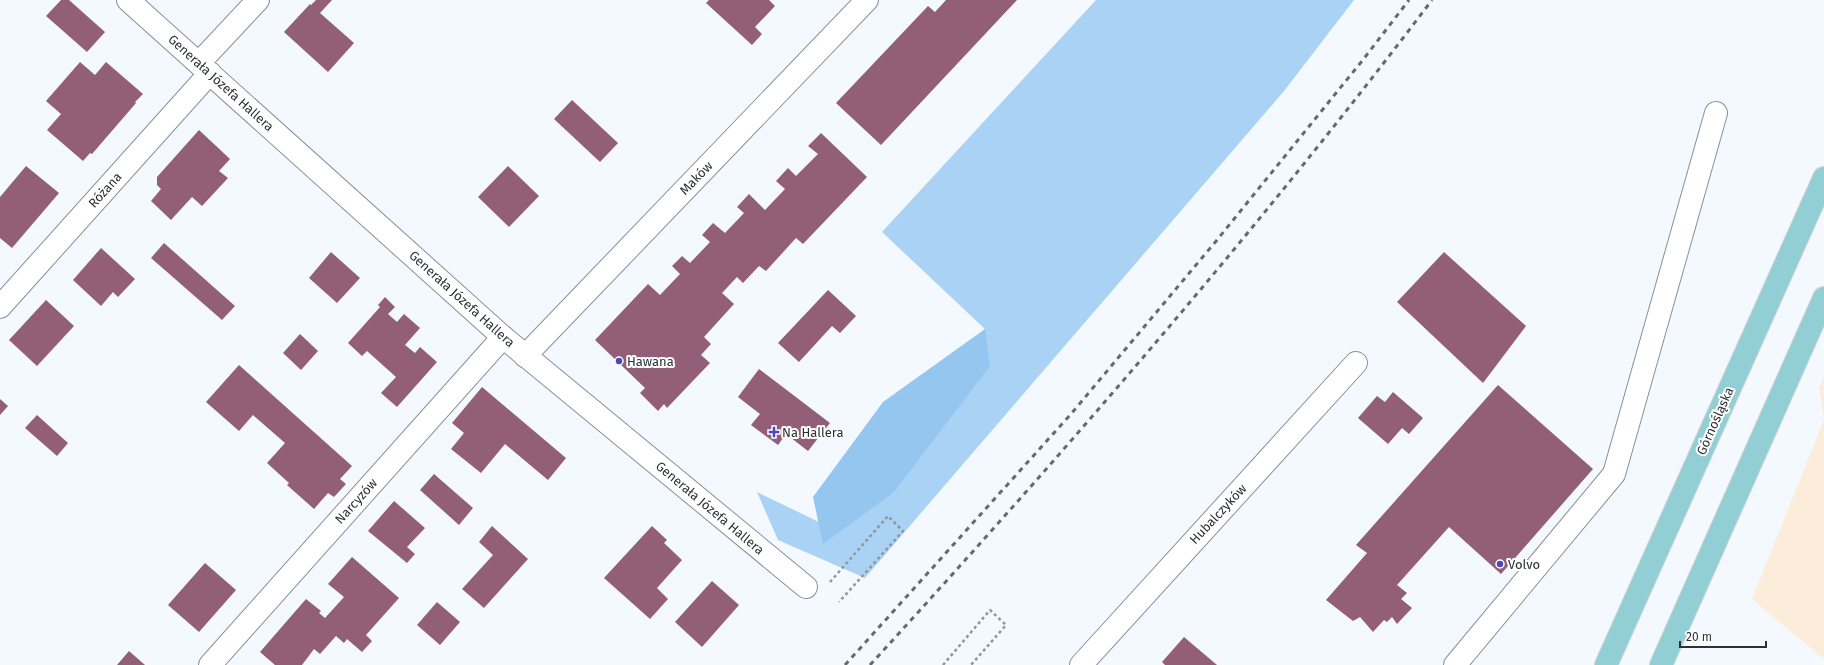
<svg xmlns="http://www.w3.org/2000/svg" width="1824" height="665" font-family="'Fira Sans',sans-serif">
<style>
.commercial{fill:#fcecda}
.green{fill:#a9d2f5}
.forest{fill:#95c6ef}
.building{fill:#935e78}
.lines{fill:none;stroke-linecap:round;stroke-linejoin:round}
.minor-casing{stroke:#889198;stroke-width:24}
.major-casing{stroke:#d5d6d6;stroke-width:24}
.path{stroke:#91969a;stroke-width:2.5;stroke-dasharray:3 3;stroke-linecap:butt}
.minor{stroke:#fff;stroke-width:22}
.major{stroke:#91cfd4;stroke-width:22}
.rail{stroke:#656a6d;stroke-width:3;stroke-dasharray:5 5;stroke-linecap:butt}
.poi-dot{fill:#4e46bd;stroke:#fff;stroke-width:1.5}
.labels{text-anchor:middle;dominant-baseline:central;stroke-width:4;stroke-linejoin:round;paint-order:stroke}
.street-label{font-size:13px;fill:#2d3134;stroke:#fff}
.poi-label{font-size:13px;fill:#2d3134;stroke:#fff;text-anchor:start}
</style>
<rect width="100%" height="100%" fill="#f3f9fe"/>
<g class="commercial">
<path d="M1824 376V418L1819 387Z"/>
<path d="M1824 420V659L1752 599Z"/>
</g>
<path class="green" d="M1096 0H1354L1284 91 865 578 778 540 757 492 823 524 985 329 882 232Z"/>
<path class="forest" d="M985 329 990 366 894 492 823 544 813 497 883 402Z"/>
<g class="building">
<path d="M61 0H69L105 32 87 52 46 16Z"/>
<path d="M316 0H332L320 13 354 43 328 72 284 32 310 4 311 5Z"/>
<path d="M709 0H769L775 6 755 27 762 34 752 45 706 3Z"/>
<path d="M946 0H1017L881 145 836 103 928 6 935 12Z"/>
<path d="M80 62 95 75 106 62 143 94 135 102 136 103 92 154 90 153 83 161 47 130 61 114 46 101Z"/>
<path d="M572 100 618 143 600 162 554 119Z"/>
<path d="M199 130 230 159 219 171 228 178 202 206 192 197 171 220 151 201 161 189 157 185V177Z"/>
<path d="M821 133 867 177 803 244 796 238 766 271 759 266 743 283 737 277 722 293 734 304 704 337 711 344 701 355 710 363 667 408 664 404 658 411 640 393 645 388 595 340 648 284 660 295 680 274 672 266 682 256 690 263 710 242 702 235 713 223 725 233 744 213 737 207 749 194 765 210 785 189 776 181 788 168 796 176 818 154 808 146Z"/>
<path d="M26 166 59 193 12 248 0 238V197Z"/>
<path d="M508 166 539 196 509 227 478 197Z"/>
<path d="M164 243 235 306 222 320 151 258Z"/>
<path d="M101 248 135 279 118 297 113 292 101 306 73 280Z"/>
<path d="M331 252 360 278 337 303 309 278Z"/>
<path d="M1444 252 1526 326 1483 383 1397 302Z"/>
<path d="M828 290 856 316 840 333 832 326 799 362 778 343Z"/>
<path d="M385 297 395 307 388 314 397 322 404 314 420 328 405 345 415 353 420 347 437 362 397 407 381 393 396 377 367 351 362 356 348 343 380 307 378 305Z"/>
<path d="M46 300 74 326 37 366 9 340Z"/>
<path d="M300 334 318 351 301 370 283 353Z"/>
<path d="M239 365 352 466 340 479 346 484 334 497 328 493 314 509 287 485 289 483 267 463 285 443 253 415 239 431 206 402Z"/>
<path d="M759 369 830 423 808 451 786 434 778 445 751 425 760 414 738 397Z"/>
<path d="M1498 385 1593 469 1501 574 1449 527 1397 585 1407 593 1401 599 1412 608 1397 624 1392 617 1387 622 1384 620 1373 632 1360 617 1353 621 1326 600 1367 553 1356 545Z"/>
<path d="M482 387 566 458 548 480 505 444 481 473 451 449 464 433 452 423Z"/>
<path d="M1393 392 1423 418 1409 434 1402 428 1388 444 1358 418 1377 396 1385 402Z"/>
<path d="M0 399 8 406 0 415Z"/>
<path d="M37 415 68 443 57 456 25 428Z"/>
<path d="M434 474 473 508 459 525 420 490Z"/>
<path d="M394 501 425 528 407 547 415 554 407 563 368 531Z"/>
<path d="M492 526 528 559 484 608 462 589 493 555 479 542Z"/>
<path d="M652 526 667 540 664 543 682 560 657 588 668 599 650 619 604 578Z"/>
<path d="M352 557 399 598 366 635 372 641 362 652 347 639 344 643 336 636 320 654 314 649 302 665H275L260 652 306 599 321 611 319 613 325 618 344 597 328 584Z"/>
<path d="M205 563 236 590 199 632 168 605Z"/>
<path d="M712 581 739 605 702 647 675 622Z"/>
<path d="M437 602 460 622 440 645 417 625Z"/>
<path d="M1184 637 1217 665H1165L1162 662Z"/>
<path d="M129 651 145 665H117Z"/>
</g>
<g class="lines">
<g class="minor-casing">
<g id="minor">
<path d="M128 0 503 337 806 587"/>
<path d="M199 63 258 0"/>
<path d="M0 307 210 73"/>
<path d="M525 356 867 0"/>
<path d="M210 665 503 337"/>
<path d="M1081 665 1356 363"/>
<path d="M1455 665 1614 474 1716 113"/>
</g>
</g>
<g class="major-casing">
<g id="major">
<path d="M1606 665 1824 178"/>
<path d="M1661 665 1824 298"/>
</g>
</g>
<g class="path">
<path d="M830 582 888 516 903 531 839 602"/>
<path d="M943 665 990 610 1006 625 971 665"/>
</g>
<use href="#minor" class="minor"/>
<use href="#major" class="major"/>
<g class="rail">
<path d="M845 665 1071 414 1217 240 1362 61 1409 0"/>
<path d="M870 665C1066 451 1257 231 1432 0"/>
</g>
</g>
<g class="poi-dot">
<circle cx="619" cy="361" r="4"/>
<path d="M772 426h4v4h4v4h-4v4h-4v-4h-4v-4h4z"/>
<circle cx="1500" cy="564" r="4"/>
</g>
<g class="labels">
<g class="street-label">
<text transform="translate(221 83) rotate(42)">Generała Józefa Hallera</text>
<text transform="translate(696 178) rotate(-46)">Maków</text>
<text transform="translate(105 190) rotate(-48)">Różana</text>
<text transform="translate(462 299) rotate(42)">Generała Józefa Hallera</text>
<text transform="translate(1715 421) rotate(-66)">Górnośląska</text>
<text transform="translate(356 501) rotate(-48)">Narcyzów</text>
<text transform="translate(710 508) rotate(40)">Generała Józefa Hallera</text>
<text transform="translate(1218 514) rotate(-47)">Hubalczyków</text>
</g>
<g class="poi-label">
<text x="627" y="361">Hawana</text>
<text x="782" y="432">Na Hallera</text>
<text x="1508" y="564">Volvo</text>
</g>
</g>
<path d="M1680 641v6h86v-6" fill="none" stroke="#2d3134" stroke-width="2"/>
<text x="1686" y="641" font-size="12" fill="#2d3134" stroke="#ffffff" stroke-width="3" paint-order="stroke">20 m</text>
</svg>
